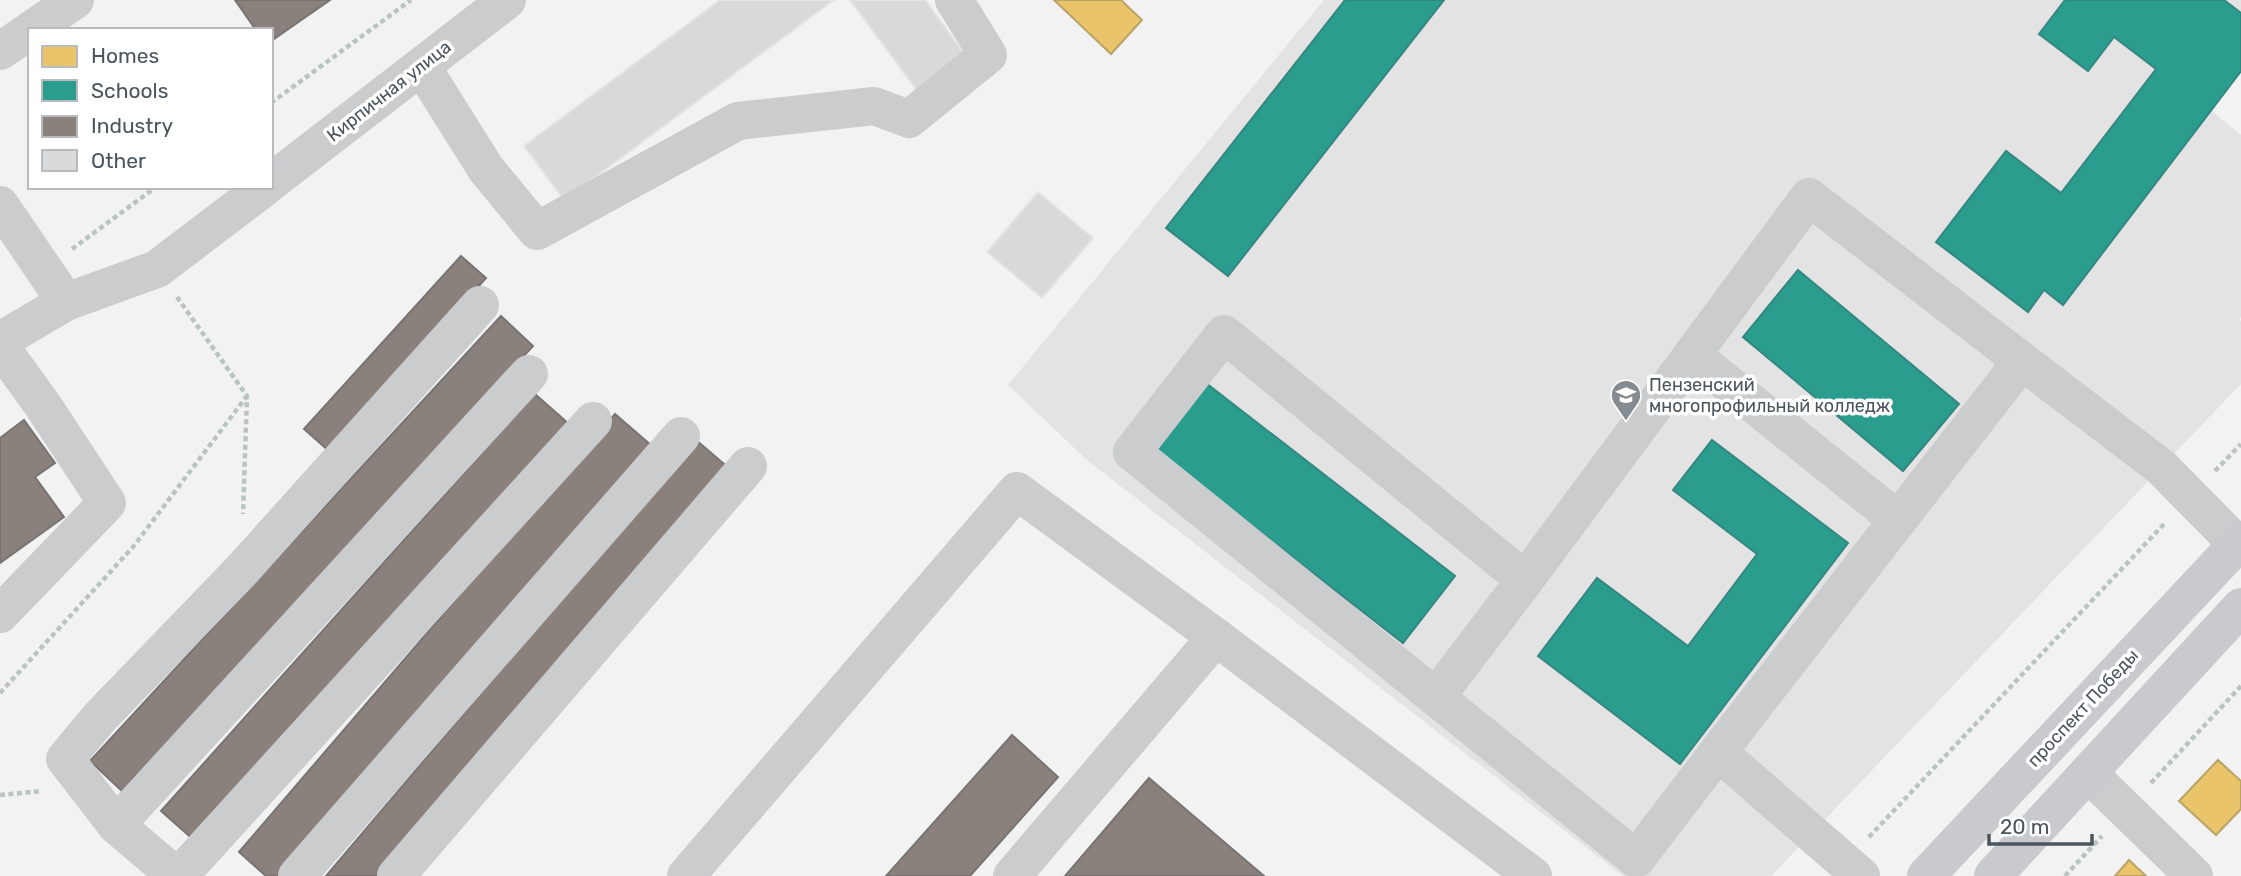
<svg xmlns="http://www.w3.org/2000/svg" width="2241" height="876" font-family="Rubik,sans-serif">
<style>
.education{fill:#e4e3e3}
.homes{fill:#e9c46a;stroke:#b9a366;stroke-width:2}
.schools{fill:#2a9d8f;stroke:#348780;stroke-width:2}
.industry{fill:#8a817c;stroke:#777473;stroke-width:2}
.building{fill:#d8d9da;stroke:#e3e4e5;stroke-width:2}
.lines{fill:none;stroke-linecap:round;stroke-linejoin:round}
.path{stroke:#b9c4c0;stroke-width:4.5;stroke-dasharray:5 3.5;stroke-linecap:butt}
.minor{stroke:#cacccd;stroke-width:38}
.major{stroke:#c8cacd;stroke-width:38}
.labels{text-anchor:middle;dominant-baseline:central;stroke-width:7;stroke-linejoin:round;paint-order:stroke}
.street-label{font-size:18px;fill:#4a555d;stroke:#fff}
.poi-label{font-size:18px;fill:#4a555d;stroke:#fff;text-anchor:start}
</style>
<rect width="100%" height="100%" fill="#f2f2f2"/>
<path class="education" d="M1324 0H2241V71L2212 111 2241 135V317L2239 319 2241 321V384L1771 876H1623L1087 460 1008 385Z"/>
<g class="homes">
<path d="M1054 0H1121L1142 20 1111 54Z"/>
<path d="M2218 760 2241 781V809L2216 835 2179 801Z"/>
<path d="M2129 860 2146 876H2115Z"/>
</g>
<g class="schools">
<path d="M1345 0H1444L1228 276 1166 228Z"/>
<path d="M2065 0H2224L2241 13V71L2063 305 2044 290 2028 312 1936 242 2006 151 2061 193 2156 69 2114 37 2088 71 2039 34Z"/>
<path d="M1798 270 1959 404 1903 471 1743 337Z"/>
<path d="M1206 383 1455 576 1403 643 1155 450Z"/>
<path d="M1712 440 1848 543 1680 764 1538 656 1597 578 1688 646 1757 554 1673 490Z"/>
</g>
<g class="industry">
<path d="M235 0H330L271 41V30H256Z"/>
<path d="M461 256 486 278 329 451 304 429Z"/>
<path d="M501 316 533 346 122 791 90 761Z"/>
<path d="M535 394 569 424 195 841 161 811Z"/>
<path d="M615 414 651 445 281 876H266L239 852Z"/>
<path d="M24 420 55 463 35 477 64 517 0 563V438Z"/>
<path d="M696 440 730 469 385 876H326Z"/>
<path d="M1012 735 1058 777 970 876H886Z"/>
<path d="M1149 778 1264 876H1065Z"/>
</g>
<g class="building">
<path d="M720 0H834L564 200 524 146Z"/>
<path d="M850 0H925L967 57 919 93Z"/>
<path d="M1038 192 1093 238 1042 298 987 252Z"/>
</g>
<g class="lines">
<g class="path">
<path d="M271 103 411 0"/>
<path d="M72 249 156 187"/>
<path d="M177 297 247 396 243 514"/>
<path d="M2215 471 2241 444"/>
<path d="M0 693 133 547 247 396"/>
<path d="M2151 783 2241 686"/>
<path d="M0 795 42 791"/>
<path d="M1869 837 2165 523"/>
<path d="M2065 876 2102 836"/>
</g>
<g class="minor">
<path d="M31 30 75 0"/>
<path d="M0 51 30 31"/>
<path d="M422 67 486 169 537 231 738 121 874 106 909 119 988 55 954 0"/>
<path d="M271 182 507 0"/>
<path d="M0 205 66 302"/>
<path d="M0 341 66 302 157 269 265 187"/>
<path d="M0 346 44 407 107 503 0 614"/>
<path d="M1692 355 1809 197 2022 361 1898 520"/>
<path d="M2022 361 2161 467 2237 544"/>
<path d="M1525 580 1692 355 1898 520 1718 752"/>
<path d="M1436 697 1525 580 1224 334 1132 452 1636 859 1718 752 1861 876"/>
<path d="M2088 773 2194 876"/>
<path d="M116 825 529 374"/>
<path d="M176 876 116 825 65 759 100 717 241 571 480 305"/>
<path d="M179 876 593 421"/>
<path d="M297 876 681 436"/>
<path d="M396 876 748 466"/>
<path d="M686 876 1017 491 1216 637 1533 876"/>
<path d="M1012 876 1216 637"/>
</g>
<g class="major">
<path d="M1926 876 2241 540"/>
<path d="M1993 876 2241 607"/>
</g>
</g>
<defs>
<g id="school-pin" transform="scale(1.575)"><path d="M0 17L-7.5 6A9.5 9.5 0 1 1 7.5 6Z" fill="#858c91" stroke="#fff"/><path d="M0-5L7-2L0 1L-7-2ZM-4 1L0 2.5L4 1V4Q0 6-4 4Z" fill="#fff"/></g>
</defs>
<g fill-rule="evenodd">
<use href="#school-pin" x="1626" y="395"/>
</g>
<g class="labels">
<g class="street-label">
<text transform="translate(389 91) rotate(-38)">Кирпичная улица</text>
<text transform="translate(2083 708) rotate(-47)">проспект Победы</text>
</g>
<g class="poi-label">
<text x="1649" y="385">Пензенский<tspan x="1649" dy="21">многопрофильный колледж</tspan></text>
</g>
</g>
<rect x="28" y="28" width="245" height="161" fill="#ffffff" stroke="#b7bbbe" stroke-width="2"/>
<rect x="42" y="46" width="35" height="21" fill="#e9c46a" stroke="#b7bbbe" stroke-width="2"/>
<text x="91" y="63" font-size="21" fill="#4a555d">Homes</text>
<rect x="42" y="80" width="35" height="21" fill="#2a9d8f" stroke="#b7bbbe" stroke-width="2"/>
<text x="91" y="98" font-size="21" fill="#4a555d">Schools</text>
<rect x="42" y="116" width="35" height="21" fill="#8a817c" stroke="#b7bbbe" stroke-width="2"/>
<text x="91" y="133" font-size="21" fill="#4a555d">Industry</text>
<rect x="42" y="150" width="35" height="21" fill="#d8d9da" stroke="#b7bbbe" stroke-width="2"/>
<text x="91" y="168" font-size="21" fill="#4a555d">Other</text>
<path d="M1989 834v10h103v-10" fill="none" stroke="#4a555d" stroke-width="3.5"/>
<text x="2000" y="834" font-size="21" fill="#4a555d" stroke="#ffffff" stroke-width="5" paint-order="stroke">20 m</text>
</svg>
